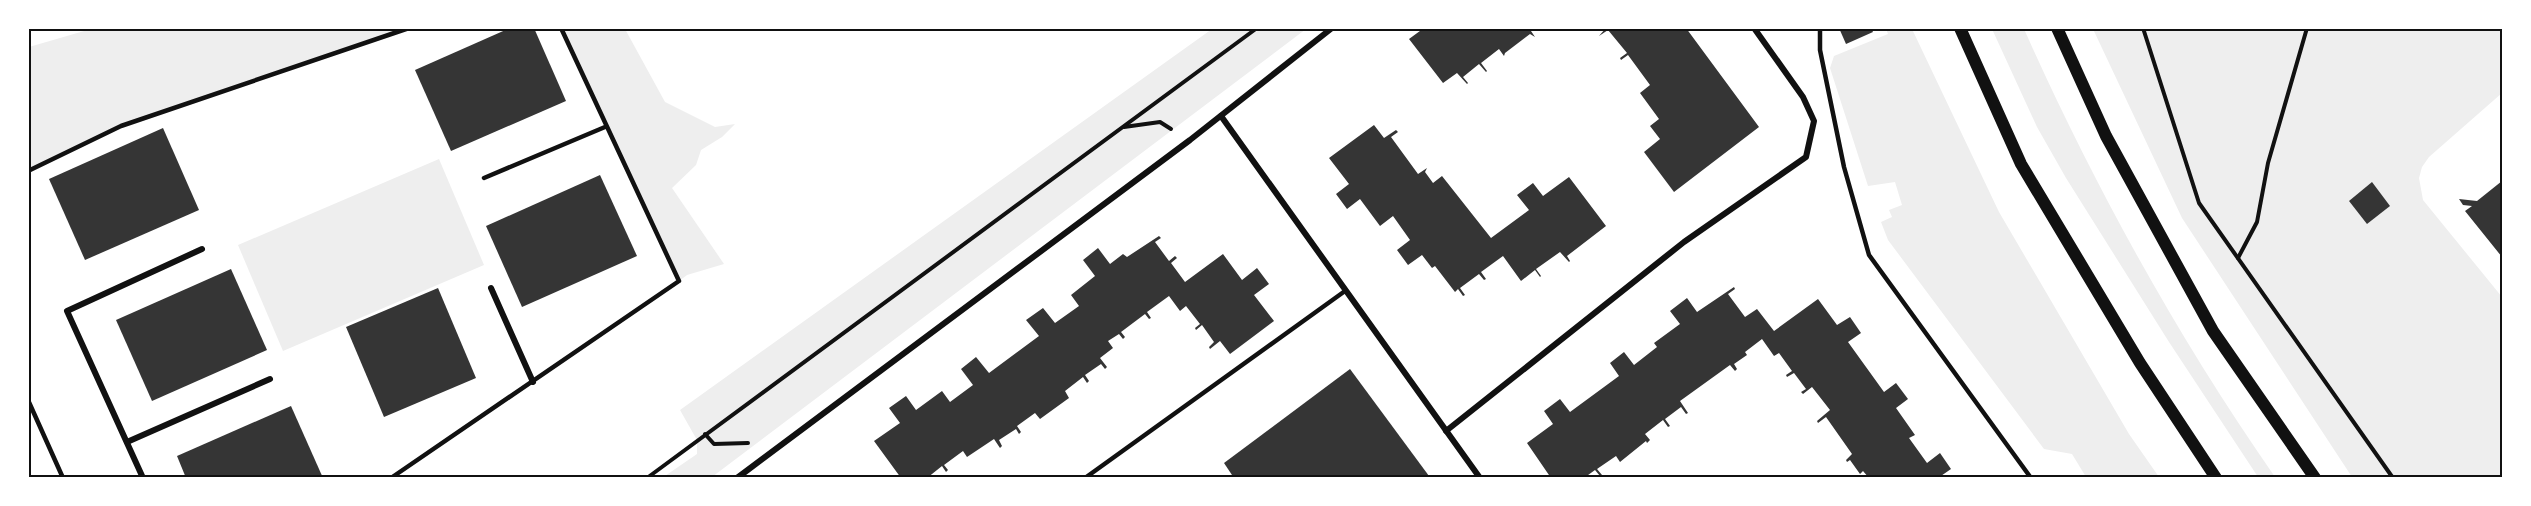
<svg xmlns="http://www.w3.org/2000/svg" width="2531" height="506" font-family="Ubuntu,sans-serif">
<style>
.green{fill:#eee}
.building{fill:#353535}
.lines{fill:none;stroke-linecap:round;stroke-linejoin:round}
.path{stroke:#111;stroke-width:4}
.service{stroke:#111;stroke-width:4.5}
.minor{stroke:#111;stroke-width:6}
.secondary{stroke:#111;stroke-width:12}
.neatline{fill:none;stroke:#111;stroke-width:2}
</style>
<rect width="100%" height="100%" fill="#fff"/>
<g class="green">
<path d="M91 29H409L121 126 29 171V47Z"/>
<path d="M561 29H625L665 102 715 127 735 124 722 137 701 150 696 165 672 188 724 264 687 275 679 281Z"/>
<path d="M1212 29H1306L712 477 662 478 697 454V440L680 410Z"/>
<path d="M1886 29H1912L1999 212 2129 434 2159 477H2086L2072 454 2044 449 1888 240 1881 222 1892 217 1889 210 1902 205 1895 182 1868 186 1830 68 1834 56 1888 34Z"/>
<path d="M1992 29H2024C2094 186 2177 336 2275 477H2258L2169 342 2066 178 2037 127Z"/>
<path d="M2093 29H2502V93L2429 157 2422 167 2419 178 2423 200 2502 297V477H2352L2182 218Z"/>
<path d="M439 159 484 265 283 351 238 245Z"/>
</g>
<g class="building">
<path d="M510 28H534L566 101 451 151 415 70Z"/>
<path d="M1424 28H1529L1535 37 1530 34 1505 53 1504 56 1499 49 1481 63 1487 71 1486 72 1479 64 1463 77 1468 83 1467 84 1457 73 1443 83 1409 39Z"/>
<path d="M1606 28H1686L1759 127 1674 192 1644 152 1660 139 1650 126 1659 119 1640 93 1650 85 1628 55 1621 60 1620 58 1627 53 1608 30 1599 36Z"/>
<path d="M1839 28H1871L1873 32 1846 44Z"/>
<path d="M1374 125 1384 138 1396 130 1398 132 1391 137 1418 174 1427 168 1425 172 1433 183 1442 176 1491 238 1529 210 1517 195 1533 183 1543 196 1569 177 1606 226 1567 256 1570 261 1569 262 1560 252 1536 269 1541 276 1540 277 1535 270 1521 281 1503 256 1481 272 1486 279 1484 280 1479 274 1460 288 1465 295 1463 296 1458 289 1455 292 1435 266 1432 268 1422 255 1408 265 1397 250 1410 240 1393 216 1380 226 1360 199 1347 209 1336 194 1349 184 1329 158Z"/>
<path d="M163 128 199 210 85 260 49 179Z"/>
<path d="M600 175 637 256 522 307 486 226Z"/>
<path d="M2502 181V257L2465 211 2472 206 2463 205 2459 199 2477 201Z"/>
<path d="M2372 182 2390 206 2367 224 2349 201Z"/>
<path d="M1159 236 1161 238 1155 242 1169 261 1175 256 1177 258 1171 263 1185 282 1223 254 1242 280 1257 268 1269 284 1254 295 1274 321 1230 354 1220 341 1210 349 1209 347 1214 342 1202 325 1196 330 1195 328 1200 324 1186 306 1180 311 1169 296 1147 312 1151 318 1149 319 1145 314 1121 332 1125 337 1123 339 1119 334 1108 341 1113 348 1100 358 1107 367 1105 369 1101 364 1085 375 1089 381 1087 383 1083 377 1065 391 1069 398 1040 419 1035 413 1017 426 1021 432 1019 434 1016 429 999 440 1002 446 1000 448 994 439 967 457 963 451 944 465 948 470 946 472 942 466 927 478 920 476 901 478 874 441 900 423 889 408 906 396 916 410 942 391 950 402 973 385 961 369 976 357 989 373 1039 336 1026 320 1043 308 1055 323 1079 306 1071 295 1095 276 1083 260 1098 248 1110 264 1123 254 1127 257Z"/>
<path d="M231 269 267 350 152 401 116 320Z"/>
<path d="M1734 287 1735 289 1728 294 1745 317 1757 309 1774 331 1818 299 1837 325 1850 317 1861 333 1848 342 1884 392 1896 383 1908 399 1896 408 1915 435 1909 438 1927 463 1940 453 1951 469 1938 478H1869L1863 471 1860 474 1850 460 1847 462 1846 460 1852 454 1826 417 1818 423 1817 421 1830 410 1812 387 1803 394 1801 392 1806 389 1794 373 1787 377 1786 375 1792 371 1779 353 1774 356 1762 339 1745 352 1747 355 1734 364 1737 369 1735 371 1730 365 1680 401 1688 413 1686 414 1681 407 1665 419 1670 426 1668 427 1663 420 1645 434 1650 440 1647 443 1646 441 1620 462 1616 456 1597 469 1602 475 1600 476 1595 470 1584 478H1551L1527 443 1553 424 1544 411 1560 399 1570 412 1619 376 1610 363 1624 352 1634 365 1657 347 1654 343 1680 324 1670 311 1687 298 1697 312Z"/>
<path d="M438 288 476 378 384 417 346 327Z"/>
<path d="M1350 369 1429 476 1234 478 1224 463Z"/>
<path d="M291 406 323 478H186L177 456Z"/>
</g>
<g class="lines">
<g class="path">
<path d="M2143 28 2199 203 2393 478"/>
<path d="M1124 127 1160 122 1171 129"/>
<path d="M2238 258 2257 222 2268 163 2307 28"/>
<path d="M705 434 714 444 748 443"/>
<path d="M647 478 1257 28"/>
</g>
<g class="service">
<path d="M1820 28V50L1844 167 1869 255 2031 478"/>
<path d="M28 171 121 126 409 28"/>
<path d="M484 178 605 127"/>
<path d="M28 400 63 478"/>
<path d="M391 478 679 281 561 28"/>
<path d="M1085 478 1345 291"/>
</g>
<g class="minor">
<path d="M1221 116 1480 478"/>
<path d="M491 288 533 382"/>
<path d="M1446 431 1684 242 1806 157 1814 121 1803 97 1754 28"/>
<path d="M127 442 270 379"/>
<path d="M143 478 67 311 202 249"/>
<path d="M737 478 1190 140 1332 28"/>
</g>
<g class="secondary">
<path d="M1960 28 2021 164 2140 363 2216 478"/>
<path d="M2057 28 2106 136 2213 331 2315 478"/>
</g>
</g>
<rect width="2531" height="506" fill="none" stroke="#ffffff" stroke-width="60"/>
<rect x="30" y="30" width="2471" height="446" class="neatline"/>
</svg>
